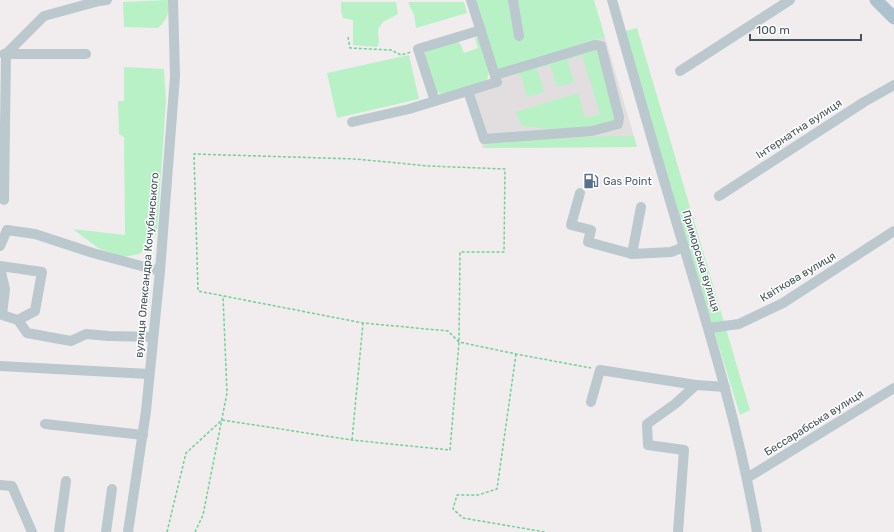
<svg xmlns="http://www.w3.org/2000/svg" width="894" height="532" font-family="Rubik,sans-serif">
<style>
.education{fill:#e2dee0}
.green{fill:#b9f1c7}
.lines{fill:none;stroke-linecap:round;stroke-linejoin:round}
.path{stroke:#6fd193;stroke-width:1.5;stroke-dasharray:3 2;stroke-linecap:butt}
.minor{stroke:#bbc8ce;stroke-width:10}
.major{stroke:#acc2ce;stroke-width:13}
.labels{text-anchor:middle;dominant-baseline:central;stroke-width:3;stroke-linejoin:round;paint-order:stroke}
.street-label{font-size:11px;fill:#45545c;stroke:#fff}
.service-label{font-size:11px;fill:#4e5e75;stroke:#fff;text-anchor:start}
</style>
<rect width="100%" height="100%" fill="#f1edee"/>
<path class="education" d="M605 37 637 147 483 148 465 95 501 84 497 70Z"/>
<g class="green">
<path d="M168 0C171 11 166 21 158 28L124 27 123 2Z"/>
<path d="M477 0H594L605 37 497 70 476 5Z"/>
<path d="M341 2H396L398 14 383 22 378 29 379 43 377 47 353 45V20L343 18 341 11Z"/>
<path d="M408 2H464L467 13 416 28 414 15Z"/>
<path d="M637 28 750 410 740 415 622 32Z"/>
<path d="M479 37 489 70 487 81 443 94 436 92 424 56 425 51 456 41 460 43 464 53 478 48 475 38Z"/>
<path d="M592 49 597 50 615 120 590 127 549 129 522 126 515 112 578 93 585 118 600 114 582 55 567 60 574 82 557 87 550 65 537 68 544 92 527 97 521 76H518L519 71Z"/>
<path d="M409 55 419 99 337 118 327 73Z"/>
<path d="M124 67 164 69 166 101 157 233 140 254 123 257 98 248 73 229 125 235 124 137 119 134 118 101H124Z"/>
<path d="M609 136H634L637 147 483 148 491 142 516 140Z"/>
</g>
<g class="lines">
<g class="path">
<path d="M348 37 350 48 391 50 401 55 411 52"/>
<path d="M516 354 497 489 478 495H457L453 509 463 518 545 532"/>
<path d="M222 420 352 440 450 450 459 342 460 252H504L505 169 428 166 356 159 194 154 198 291 363 323 448 331 459 342 516 354 591 368"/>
<path d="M352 440 363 323"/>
<path d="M167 532 186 453 222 420"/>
<path d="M195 532 203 515 227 393 223 296"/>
</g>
<g class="minor">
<path d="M513 0 519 36"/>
<path d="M612 0C633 74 654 148 676 221 707 324 739 426 757 532"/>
<path d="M4 54H86"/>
<path d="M680 71 790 0"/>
<path d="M468 91 484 139 592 131 618 124 619 117 601 46 595 45 495 75"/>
<path d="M435 101 418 49 481 30"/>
<path d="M352 122 409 109 497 82 471 0"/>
<path d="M580 193 571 225 591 230 588 242 632 254"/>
<path d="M719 196 864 102 894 85"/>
<path d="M4 200 6 54 44 16 99 1 107 0"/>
<path d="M641 207 632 254 671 252 684 247"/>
<path d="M0 246 7 230 35 234 93 253 160 271"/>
<path d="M0 266 42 272 35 311 18 320 2 315 5 289 0 268"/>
<path d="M18 320 27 333 71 341 86 334 109 336 153 337"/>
<path d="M709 328 739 324 783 303 894 231"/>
<path d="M0 366 149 374"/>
<path d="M591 402 600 370 696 385 725 387"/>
<path d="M45 424 143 435"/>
<path d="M747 478 894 388"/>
<path d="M0 485 12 486 32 532"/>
<path d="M59 532 66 481"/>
<path d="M106 532 112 489"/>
<path d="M128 532 146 411 160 271 175 76 173 0"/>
<path d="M678 532 684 450 648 445 647 424 675 404 696 385"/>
</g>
<path class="major" d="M876 0 894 18"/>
</g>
<defs>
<g id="fuel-bare" transform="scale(1.2)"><path d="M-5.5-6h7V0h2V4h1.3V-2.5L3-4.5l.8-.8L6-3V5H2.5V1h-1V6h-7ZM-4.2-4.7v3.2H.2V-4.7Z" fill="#5c6f8a" stroke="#fff" stroke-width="2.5" paint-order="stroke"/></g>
</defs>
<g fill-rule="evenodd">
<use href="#fuel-bare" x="591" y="181"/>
</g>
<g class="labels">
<g class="street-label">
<text transform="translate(799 129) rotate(-33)">Інтернатна вулиця</text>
<text transform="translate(701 261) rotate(73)">Приморська вулиця</text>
<text transform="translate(147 265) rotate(-85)">вулиця Олександра Кочубинського</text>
<text transform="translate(798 277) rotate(-31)">Квіткова вулиця</text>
<text transform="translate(814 423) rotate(-32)">Бессарабська вулиця</text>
</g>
<g class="service-label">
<text x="603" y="181">Gas Point</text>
</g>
</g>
<path d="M750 34v6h111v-6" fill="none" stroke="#45545c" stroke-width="2"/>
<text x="756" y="34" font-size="12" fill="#45545c" stroke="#ffffff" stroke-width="3" paint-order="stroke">100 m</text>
</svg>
